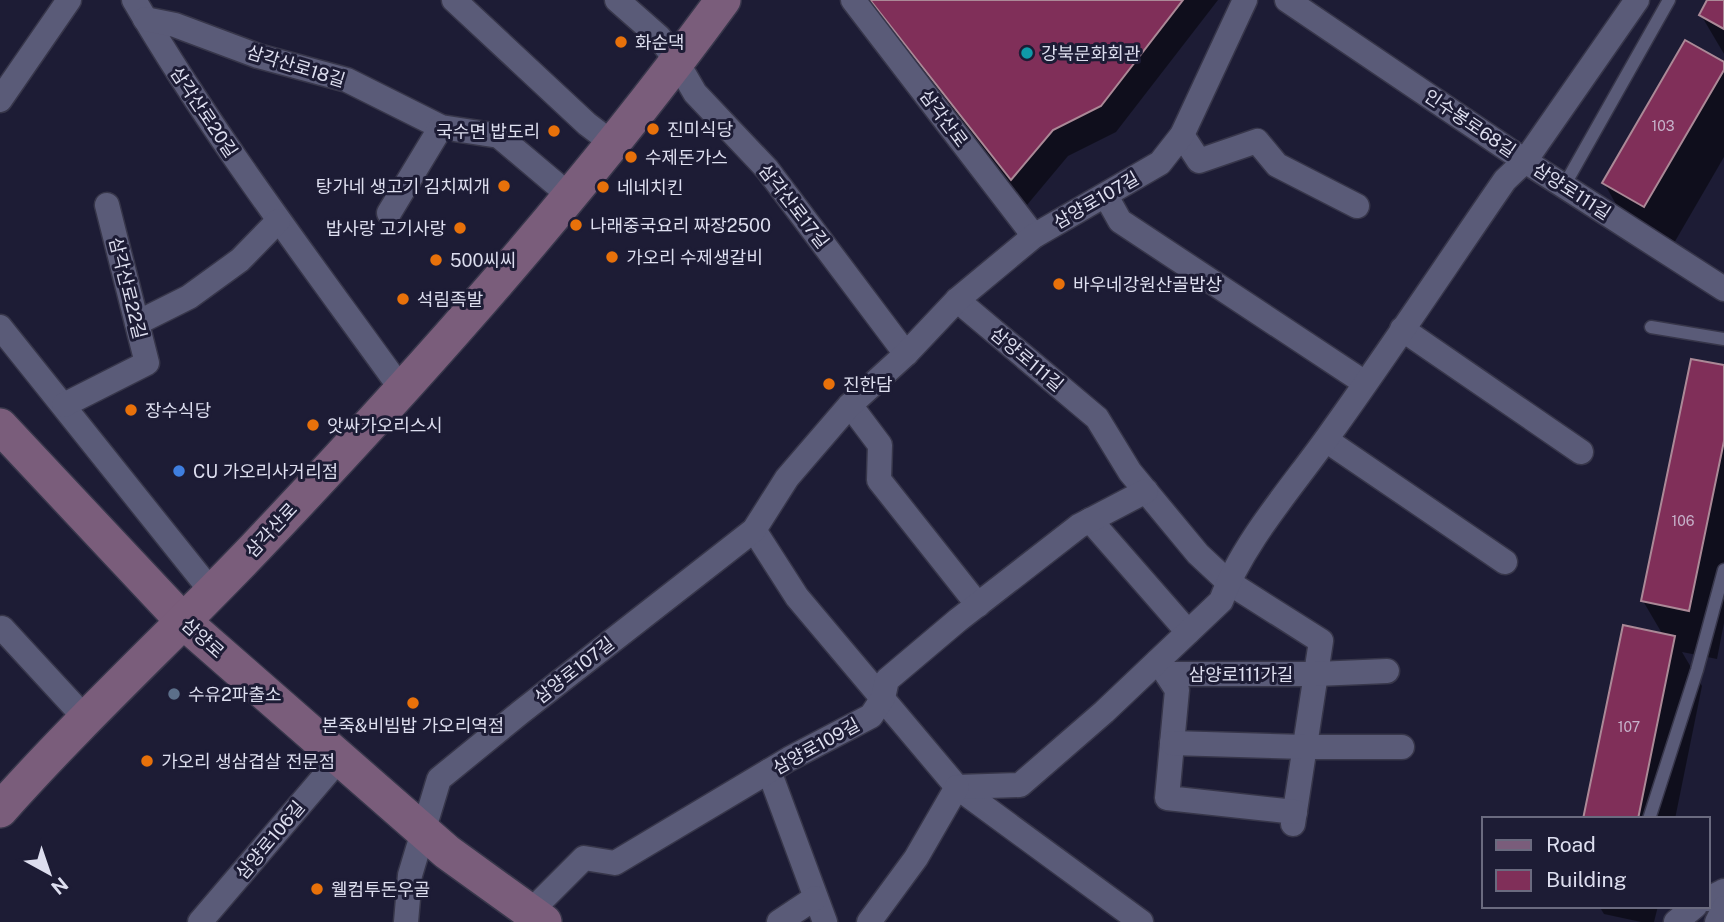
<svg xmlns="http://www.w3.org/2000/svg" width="1724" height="922" font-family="'Public Sans','Noto Sans KR',sans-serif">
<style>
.shadow{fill:#0007}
.building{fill:#802f59;stroke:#ab8997;stroke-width:2}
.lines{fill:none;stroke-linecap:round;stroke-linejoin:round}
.lane-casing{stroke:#37364a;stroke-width:15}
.street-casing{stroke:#37364a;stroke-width:27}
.secondary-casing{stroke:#37364a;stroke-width:38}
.lane{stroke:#5a5b78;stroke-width:12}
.street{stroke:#5a5b78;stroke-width:24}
.secondary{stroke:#7a5d7b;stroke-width:35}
.food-dot{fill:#e8710a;stroke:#1d1c35;stroke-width:2.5}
.culture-dot{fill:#0f9aa8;stroke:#1d1c35;stroke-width:2.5}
.shop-dot{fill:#3f7fe0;stroke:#1d1c35;stroke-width:2.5}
.service-dot{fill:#5c6f8a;stroke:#1d1c35;stroke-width:2.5}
.labels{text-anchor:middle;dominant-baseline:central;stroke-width:6;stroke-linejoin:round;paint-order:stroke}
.number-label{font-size:14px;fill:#c6b2ca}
.poi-label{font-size:18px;fill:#dddeef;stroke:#1d1c35;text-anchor:start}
.street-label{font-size:18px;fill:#dddeef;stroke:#1d1c35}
</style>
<rect width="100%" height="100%" fill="#1d1c35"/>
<g class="shadow">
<path d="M866 0H1218L1116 132 1068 156 1027 205Z"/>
<path d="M1709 0H1724V54L1701 15Z"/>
<path d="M1724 64V157L1670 250 1629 227 1604 183Z"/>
<path d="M1724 367V623L1717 659 1682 652 1702 686 1675 819H1585L1663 635 1643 601Z"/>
<path d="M1599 906H1658L1654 922H1641L1604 914Z"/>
</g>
<g class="building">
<path d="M870 0H1183L1101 106 1053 130 1011 180Z"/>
<path d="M1707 0H1724V29L1699 15Z"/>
<path d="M1685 40 1724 62V70L1644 207 1602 183Z"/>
<path d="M1691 359 1724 365V441L1689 611 1641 601Z"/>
<path d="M1623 625 1675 636 1638 819H1583Z"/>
</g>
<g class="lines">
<g class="lane-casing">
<g id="lane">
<path d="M1564 186 1669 0"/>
<path d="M1651 327 1724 339"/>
<path d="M1649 819 1697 670 1724 570"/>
</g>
</g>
<g class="street-casing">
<g id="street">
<path d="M134 0C214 137 310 262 402 390"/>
<path d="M454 0 587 124 612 143"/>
<path d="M617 0 659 37 677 62 695 93 767 169 906 354"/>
<path d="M853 0 1034 236"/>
<path d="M1287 0 1525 161 1724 289"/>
<path d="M145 19 175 25 258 56 347 80 441 127 499 136 570 196"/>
<path d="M0 100 69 0"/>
<path d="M1182 135 1199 161 1257 141 1277 165 1357 206"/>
<path d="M1106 196 1120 221 1365 383"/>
<path d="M389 213 441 127"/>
<path d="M957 300 1097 418 1130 472 1198 554 1228 582 1321 641 1293 824"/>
<path d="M137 323 189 297 240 260 278 221"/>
<path d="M0 327 212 592"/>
<path d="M1402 329 1581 452"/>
<path d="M64 405 147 363 107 205"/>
<path d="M850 405 880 445 879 480 978 605"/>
<path d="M1326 440 1505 562"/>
<path d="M1090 520 1188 632"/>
<path d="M754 530 797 597 957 787 1141 922"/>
<path d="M0 629 2 628 86 719"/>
<path d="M1158 661 1177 690 1167 798 1295 812"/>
<path d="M1167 674H1316L1387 671"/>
<path d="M1172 743 1305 747H1402"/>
<path d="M769 771 825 922"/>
<path d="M957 787 1020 785 1104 712 1221 601C1243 541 1295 484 1332 431 1391 349 1447 264 1505 180L1525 161 1637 0"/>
<path d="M1708 899 1724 891"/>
<path d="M530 912 584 858 615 863 789 759 871 716 883 698 887 680 958 620 1079 526 1146 491"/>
<path d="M200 922 340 758"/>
<path d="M406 922 410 875 439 779 521 712 754 530 787 478 849 406 906 354 957 300 1034 236 1160 163 1182 135 1245 0"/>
<path d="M779 922 815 898"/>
<path d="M869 922 916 858 957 787"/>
<path d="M1676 922 1695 906"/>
<path d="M1717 922 1724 908"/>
</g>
</g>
<g class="secondary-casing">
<g id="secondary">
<path d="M0 426 183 621 447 852 544 922"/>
<path d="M0 810C81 719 171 636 255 548 420 374 581 194 723 0"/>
</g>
</g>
<use href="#lane" class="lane"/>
<use href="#street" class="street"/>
<use href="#secondary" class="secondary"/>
</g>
<g class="food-dot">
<circle cx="621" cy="42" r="7"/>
<circle cx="653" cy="129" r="7"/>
<circle cx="554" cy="131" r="7"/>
<circle cx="631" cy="157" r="7"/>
<circle cx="504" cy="186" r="7"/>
<circle cx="603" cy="187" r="7"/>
<circle cx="576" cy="225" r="7"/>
<circle cx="460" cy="228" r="7"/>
<circle cx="612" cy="257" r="7"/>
<circle cx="436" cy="260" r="7"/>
<circle cx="1059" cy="284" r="7"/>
<circle cx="403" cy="299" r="7"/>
<circle cx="829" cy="384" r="7"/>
<circle cx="131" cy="410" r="7"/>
<circle cx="313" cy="425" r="7"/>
<circle cx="413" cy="703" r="7"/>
<circle cx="147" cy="761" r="7"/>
<circle cx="317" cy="889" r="7"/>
</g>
<circle class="culture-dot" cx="1027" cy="53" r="7"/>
<circle class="shop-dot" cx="179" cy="471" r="7"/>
<circle class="service-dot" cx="174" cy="694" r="7"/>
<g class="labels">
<g class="number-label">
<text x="1663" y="126">103</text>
<text x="1683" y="521">106</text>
<text x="1629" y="727">107</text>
</g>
<g class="poi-label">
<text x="635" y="42">화순댁</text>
<text x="1041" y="53">강북문화회관</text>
<text x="667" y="129">진미식당</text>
<text x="540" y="131" text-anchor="end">국수면 밥도리</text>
<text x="645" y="157">수제돈가스</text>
<text x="490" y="186" text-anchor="end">탕가네 생고기 김치찌개</text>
<text x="617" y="187">네네치킨</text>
<text x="590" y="225">나래중국요리 짜장2500</text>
<text x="446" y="228" text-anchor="end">밥사랑 고기사랑</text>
<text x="626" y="257">가오리 수제생갈비</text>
<text x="450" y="260">500씨씨</text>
<text x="1073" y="284">바우네강원산골밥상</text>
<text x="417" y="299">석림족발</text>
<text x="843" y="384">진한담</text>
<text x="145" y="410">장수식당</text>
<text x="327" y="425">앗싸가오리스시</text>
<text x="193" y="471">CU 가오리사거리점</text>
<text x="188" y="694">수유2파출소</text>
<text x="413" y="725" text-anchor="middle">본죽&amp;비빔밥 가오리역점</text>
<text x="161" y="761">가오리 생삼겹살 전문점</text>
<text x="331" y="889">웰컴투돈우골</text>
</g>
<g class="street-label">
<text transform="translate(296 66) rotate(17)">삼각산로18길</text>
<text transform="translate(204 112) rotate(56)">삼각산로20길</text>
<text transform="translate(944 118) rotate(53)">삼각산로</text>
<text transform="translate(1470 123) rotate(34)">인수봉로68길</text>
<text transform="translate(1572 191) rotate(33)">삼양로111길</text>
<text transform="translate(1096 200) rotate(-30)">삼양로107길</text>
<text transform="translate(794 206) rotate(52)">삼각산로17길</text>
<text transform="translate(128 288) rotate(76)">삼각산로22길</text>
<text transform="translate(1027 359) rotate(40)">삼양로111길</text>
<text transform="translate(271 530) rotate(-47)">삼각산로</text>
<text transform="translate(203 638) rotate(42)">삼양로</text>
<text transform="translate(574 670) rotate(-38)">삼양로107길</text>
<text x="1241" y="674">삼양로111가길</text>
<text transform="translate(816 746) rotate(-29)">삼양로109길</text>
<text transform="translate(270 840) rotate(-50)">삼양로106길</text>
</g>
</g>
<rect x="1482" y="817" width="228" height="91" fill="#1d1c35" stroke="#6a6a7f" stroke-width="2"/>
<rect x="1496" y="840" width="35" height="10" fill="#7a5d7b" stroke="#6a6a7f" stroke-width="2"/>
<text x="1546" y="852" font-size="21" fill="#dddeef">Road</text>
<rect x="1496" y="870" width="35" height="21" fill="#802f59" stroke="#6a6a7f" stroke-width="2"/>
<text x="1546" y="887" font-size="21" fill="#dddeef">Building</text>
<g transform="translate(49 873) rotate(140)" stroke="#1d1c35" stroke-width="5" paint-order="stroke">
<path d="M0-5L12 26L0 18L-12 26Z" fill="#dddeef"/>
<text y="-10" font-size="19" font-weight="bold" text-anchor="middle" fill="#dddeef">N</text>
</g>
</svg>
